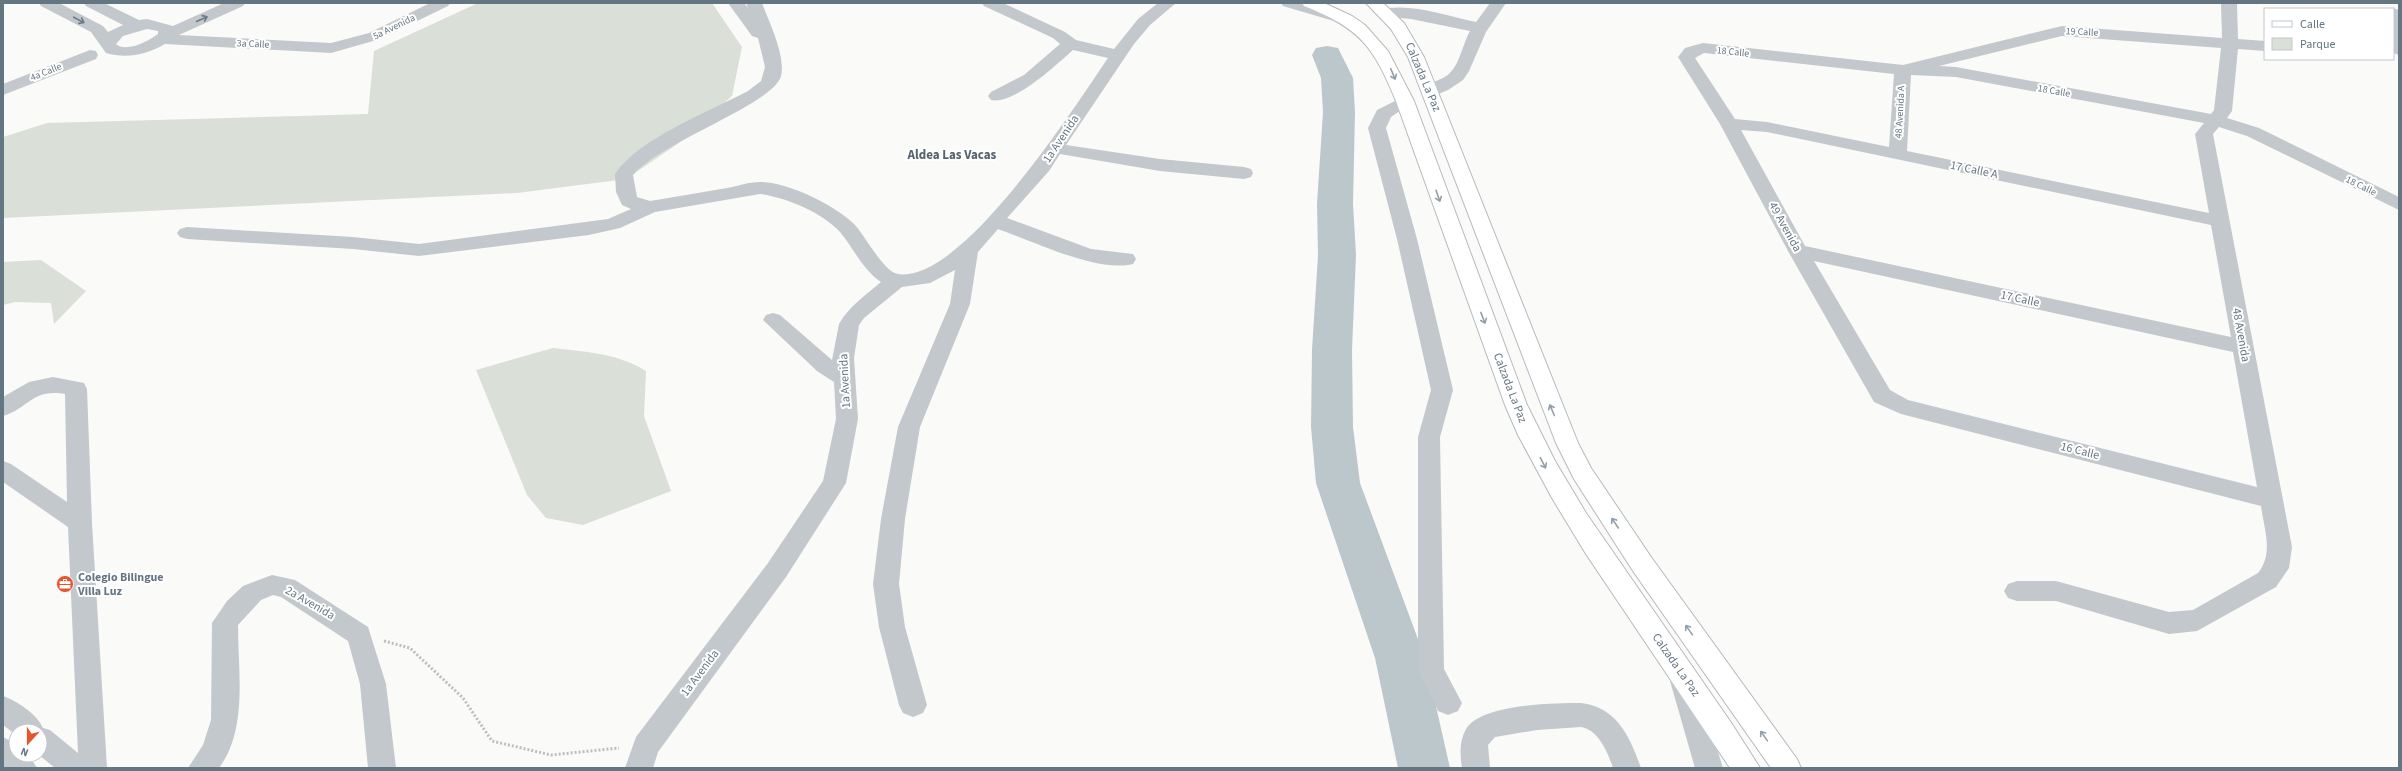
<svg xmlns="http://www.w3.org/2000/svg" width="2402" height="771" font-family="'Source Sans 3',sans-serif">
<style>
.green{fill:#dadfd7}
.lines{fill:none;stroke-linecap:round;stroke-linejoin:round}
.river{fill:#bbc7cb;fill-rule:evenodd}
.major-casing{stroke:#b5babe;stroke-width:2}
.path{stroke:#bbbfc2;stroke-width:3;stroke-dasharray:2 2;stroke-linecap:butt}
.minor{fill:#c3c8cc;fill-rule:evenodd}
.major{fill:#fff;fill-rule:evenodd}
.oneway{stroke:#6a7a87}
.oneway2{stroke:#939fa8}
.labels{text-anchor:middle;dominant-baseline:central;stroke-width:4;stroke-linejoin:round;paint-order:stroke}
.far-street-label{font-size:10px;fill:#657683;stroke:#fff}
.street-label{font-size:12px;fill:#657683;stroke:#fff}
.poi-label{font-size:12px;font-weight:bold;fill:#657683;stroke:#fff;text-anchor:start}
.neighbourhood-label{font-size:13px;font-weight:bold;fill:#57646e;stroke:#fff}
</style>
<rect width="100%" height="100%" fill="#fafaf8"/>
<g class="green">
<path d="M478 3H712L742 47 732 96 679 143 626 179 517 193 3 218V137L47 123 368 114 374 51Z"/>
<path d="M41 260 86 291 54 324 51 303 15 302 3 305V262Z"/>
<path d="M553 348C586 352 617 353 646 371L644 416 671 491 583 525 546 518 527 495 476 370Z"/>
</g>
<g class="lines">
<path class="river" d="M1327 46 1338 48 1353 78 1355 112 1353 204 1356 255 1352 350 1353 427 1360 483 1425 658 1450 768H1398L1375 658 1316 483 1311 427 1312 350 1318 255 1317 204 1323 112 1321 78 1312 55 1316 48Z"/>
<g class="major-casing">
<g id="major">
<path d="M1302 3H1324L1352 16 1365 25 1388 51 1414 101 1527 405 1555 461 1586 513 1732 724 1760 768H1730L1586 554 1552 498 1518 435 1505 405 1396 101C1374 47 1360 28 1304 6Z"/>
<path d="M1366 3H1383L1404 23 1424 57 1578 443 1591 468 1651 557 1797 759 1801 768H1771L1633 571 1574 479 1556 443 1408 57 1391 29Z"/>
</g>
</g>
<path class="path" d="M384 641 410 648 463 698 492 741 551 755 619 748"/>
<g class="minor">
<path d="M39 3H59L103 26 108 32 123 25 86 6 84 3H104L139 20 147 19 173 26 224 3H245L243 6 179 35 331 43 369 33 430 3H450L448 6 380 39 331 53 165 44C146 55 126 59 106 53L91 32 41 6ZM147 29 158 31V34C149 41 126 53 116 44L123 36Z"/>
<path d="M728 3H744L748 8 746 3H762C769 22 786 56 781 76 774 104 660 142 633 175L637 197 650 201C676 197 702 192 727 188 738 186 749 182 760 182 787 182 833 204 853 223 864 233 883 272 898 274 962 284 1075 106 1108 58L1073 50C1056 65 1014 105 991 100L988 96 991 92 1024 75 1060 44 1053 38 984 6 982 3H1003L1065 32 1076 40 1114 49 1138 19 1158 3H1176L1150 25 1134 44 1066 145 1160 159 1244 167 1251 169 1253 173 1251 177 1244 179 1160 171 1060 154 1049 171 1007 218 1091 249 1133 254 1136 259 1133 264C1097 273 1033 241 998 229L978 252 970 304 920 427 905 519 899 584 905 627 927 705 923 713 913 717 903 713 899 705 879 627 873 584 881 519 898 427 950 304 955 270 930 283 902 287 864 318 859 325 854 358 858 419 846 483 786 577 658 752 653 768H625L636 737 768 563 823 481 836 419 834 382 817 371 763 320 766 315 773 313 780 315 832 360 839 324C849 306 866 295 881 282 863 270 854 249 840 232 823 213 785 197 760 194L655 212 620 228 589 235 419 256 353 249 187 239 180 237 177 233 180 229 187 227 353 237 419 244 608 219 631 209 622 205 616 192 615 174C639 138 709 112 748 91L761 81 765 67 758 38 752 36Z"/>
<path d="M1281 3H1306L1350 16 1352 19 1350 22 1344 24 1283 6Z"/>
<path d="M1490 3H1506L1486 32 1469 71 1463 80 1448 90 1436 95H1424L1421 91C1427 82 1442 81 1450 73 1460 63 1463 43 1470 31L1411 19 1379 16 1377 13 1379 10C1409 2 1446 16 1476 22Z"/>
<path d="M2221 3H2237L2238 39 2265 41V51L2238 49 2232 111 2227 118 2259 128 2399 197V210L2247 136 2219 127 2213 134 2292 547 2289 568 2276 587 2197 631 2169 634 2056 601H2017L2008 598 2004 591 2008 584 2017 581H2056L2169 612 2193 610 2258 573C2274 554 2264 529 2261 506L1901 414 1874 402 1788 251 1720 124 1678 57 1685 48 1703 43 1903 65 2062 26 2222 38ZM2062 36 2221 48 2214 110 2211 114 1956 67 1939 66ZM1704 53 1894 74 1889 147 1767 122 1735 119 1695 58ZM1911 75 1956 77 2204 123 2195 134 2209 213 1907 151ZM1741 130 1767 132 2211 225 2231 337 1805 246ZM1814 261 2233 352 2257 487 1908 400 1890 390Z"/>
<path d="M2393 8 2399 10V55L2393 53V9H2390Z"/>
<path d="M90 50 96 51 98 55 96 59 3 95V84Z"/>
<path d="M1405 96 1411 97 1414 101 1391 117 1386 128 1417 239 1453 390 1440 437 1444 669 1462 703 1458 711 1448 715 1438 711 1418 670V437L1431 390 1397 239 1368 128 1377 110Z"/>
<path d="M53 377 84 383 87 389 92 523 107 768H55L39 755 40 731H16V735L3 725V696C17 701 37 714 43 728L50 730 78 753 68 527 3 482V461L11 464 67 502 65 394C32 388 29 408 3 416V397L29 382Z"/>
<path d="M272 575 295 580 368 627 386 684 396 768H368L360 684 348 641 281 597 273 595 261 600 238 625C238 672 248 729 219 768H188L203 745 211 720 212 623 227 601 243 586Z"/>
<path d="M1683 669 1692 673 1696 681 1723 768H1695L1670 681 1674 673Z"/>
<path d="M1581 703C1617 707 1630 737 1641 768H1613C1608 753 1599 730 1581 727L1537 730 1495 737 1488 745 1490 768H1462C1460 754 1459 742 1466 729 1481 704 1554 703 1581 703Z"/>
<path d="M3 737 16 744V755H29L37 768H3Z"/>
</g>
<use href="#major" class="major"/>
</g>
<defs><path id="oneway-shaft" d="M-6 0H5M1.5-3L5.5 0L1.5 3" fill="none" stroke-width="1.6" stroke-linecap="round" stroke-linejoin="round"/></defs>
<g class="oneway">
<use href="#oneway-shaft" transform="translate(202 19) rotate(-24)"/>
<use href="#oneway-shaft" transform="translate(79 20) rotate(28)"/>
</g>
<g class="oneway2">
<use href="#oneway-shaft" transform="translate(1393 74) rotate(67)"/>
<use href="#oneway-shaft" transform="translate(1438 196) rotate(71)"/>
<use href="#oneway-shaft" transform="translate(1483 318) rotate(69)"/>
<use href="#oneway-shaft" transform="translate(1552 410) rotate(-113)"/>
<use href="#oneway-shaft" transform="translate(1543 463) rotate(63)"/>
<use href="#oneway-shaft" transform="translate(1615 523) rotate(-124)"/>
<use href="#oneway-shaft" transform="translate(1689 630) rotate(-125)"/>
<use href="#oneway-shaft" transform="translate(1764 736) rotate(-125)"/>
</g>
<defs>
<g id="office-disc" transform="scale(0.9)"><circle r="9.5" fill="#e4572e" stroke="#fff"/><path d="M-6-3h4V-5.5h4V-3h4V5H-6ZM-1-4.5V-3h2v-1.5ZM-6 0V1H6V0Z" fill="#fff"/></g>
</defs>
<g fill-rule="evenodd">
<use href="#office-disc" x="65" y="584"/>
</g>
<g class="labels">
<g class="far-street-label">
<text transform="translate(394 27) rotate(-26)">5a Avenida</text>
<text transform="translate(2082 32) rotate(3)">19 Calle</text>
<text transform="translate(253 44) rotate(3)">3a Calle</text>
<text transform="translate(1733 52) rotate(6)">18 Calle</text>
<text transform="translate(46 72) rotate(-22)">4a Calle</text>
<text transform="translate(2054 91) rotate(10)">18 Calle</text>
<text transform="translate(1900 112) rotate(-87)">48 Avenida A</text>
<text transform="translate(2361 186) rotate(26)">18 Calle</text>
</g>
<g class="street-label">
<text transform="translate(1423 77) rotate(67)">Calzada La Paz</text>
<text transform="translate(1061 139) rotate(-56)">1a Avenida</text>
<text transform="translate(1974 170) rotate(12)">17 Calle A</text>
<text transform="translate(1785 227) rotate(61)">49 Avenida</text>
<text transform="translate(2020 299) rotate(12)">17 Calle</text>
<text transform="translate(2241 335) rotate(80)">48 Avenida</text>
<text transform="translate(845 381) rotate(-93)">1a Avenida</text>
<text transform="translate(1510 388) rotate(69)">Calzada La Paz</text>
<text transform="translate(2080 451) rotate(14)">16 Calle</text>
<text transform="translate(310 603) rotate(30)">2a Avenida</text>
<text transform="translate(1676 665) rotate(55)">Calzada La Paz</text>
<text transform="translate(700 673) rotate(-53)">1a Avenida</text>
</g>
<g class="poi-label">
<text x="78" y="577">Colegio Bilingue<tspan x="78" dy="14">Villa Luz</tspan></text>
</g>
<g class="neighbourhood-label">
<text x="952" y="155">Aldea Las Vacas</text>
</g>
</g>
<rect width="2402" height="771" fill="none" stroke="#657683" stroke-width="8"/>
<rect x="2264" y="8" width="130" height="52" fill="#ffffff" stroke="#c1c8cd"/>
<rect x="2272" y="21" width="20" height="6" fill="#ffffff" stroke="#c1c8cd"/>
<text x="2300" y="28" font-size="12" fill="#657683">Calle</text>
<rect x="2272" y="38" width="20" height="12" fill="#dadfd7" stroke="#c1c8cd"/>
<text x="2300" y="48" font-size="12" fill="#657683">Parque</text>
<g transform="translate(28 743) rotate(201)"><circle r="19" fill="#ffffff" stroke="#c1c8cd"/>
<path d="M0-3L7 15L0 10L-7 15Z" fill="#e4572e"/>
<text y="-6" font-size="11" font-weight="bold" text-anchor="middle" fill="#657683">N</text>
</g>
</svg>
